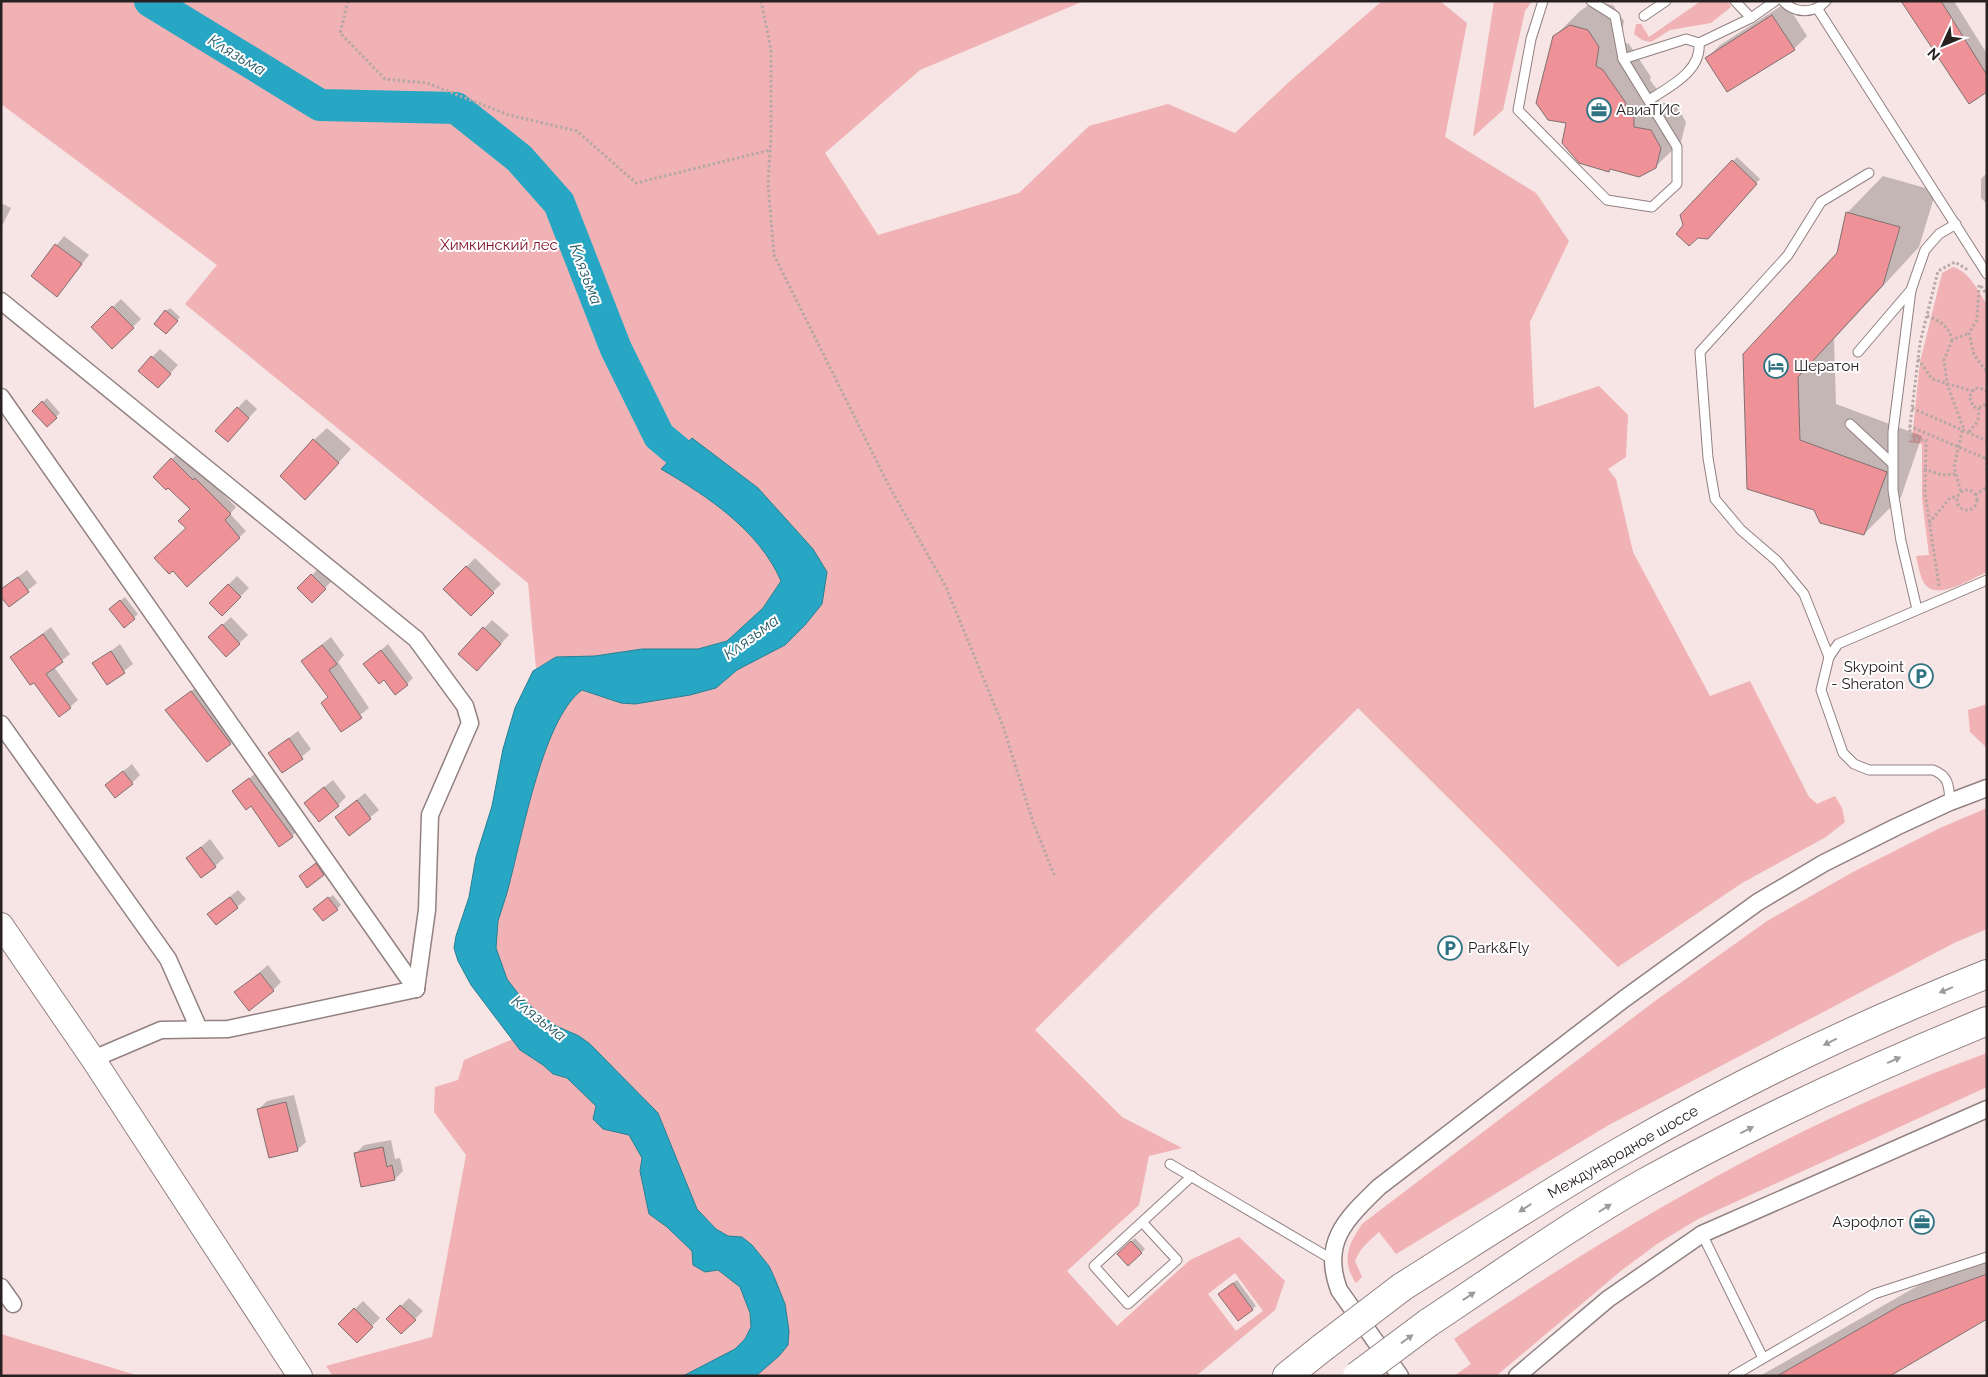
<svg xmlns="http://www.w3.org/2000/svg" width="1988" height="1377" font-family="Raleway,sans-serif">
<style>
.green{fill:#f0b2b4;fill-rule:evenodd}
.water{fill:#27a7c3;stroke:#277f92}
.shadow{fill:#0003}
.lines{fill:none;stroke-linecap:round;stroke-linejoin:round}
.river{stroke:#27a7c3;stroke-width:32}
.building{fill:#ee9297;stroke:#817071}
.lane-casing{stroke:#928181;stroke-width:11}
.street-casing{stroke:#928181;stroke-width:19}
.secondary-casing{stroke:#928181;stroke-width:26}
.highway-casing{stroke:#928181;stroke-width:30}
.path{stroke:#b7a7a7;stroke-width:3;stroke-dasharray:2.5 2.5;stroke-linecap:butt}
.lane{stroke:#fff;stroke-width:9}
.street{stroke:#fff;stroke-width:16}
.secondary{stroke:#fff;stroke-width:24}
.highway{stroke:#fff;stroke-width:28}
.highway-bridge-casing{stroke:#928181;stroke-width:30;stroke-linecap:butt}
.highway-bridge{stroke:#fff;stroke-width:28}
.oneway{fill:#9e9b9b}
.labels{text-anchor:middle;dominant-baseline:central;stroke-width:4;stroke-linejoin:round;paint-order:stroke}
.poi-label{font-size:15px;fill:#282121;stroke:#fff;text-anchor:start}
.park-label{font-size:15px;fill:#81152a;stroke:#fff}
.street-label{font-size:15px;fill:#282121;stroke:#fff}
.water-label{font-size:16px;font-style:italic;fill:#275965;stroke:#fff}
</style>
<rect width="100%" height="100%" fill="#f7e4e4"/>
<g class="green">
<path d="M1 1H1084L920 70 825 153 878 235 1019 193 1089 126 1168 104 1235 133 1290 81 1382 1H1440L1467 23 1445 137 1536 193 1569 241 1530 322 1534 408 1599 386 1628 415 1626 457 1608 469 1616 479 1633 552 1710 696 1750 681 1809 797 1817 804 1835 796 1842 808 1845 822 1826 837 1742 883 1618 967 1358 708 1035 1030 1122 1117 1182 1148 1149 1156 1139 1205 1067 1271 1117 1326 1190 1260 1239 1237 1285 1281 1275 1310 1196 1376H756L779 1356 785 1304 775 1279 769 1266 752 1245 742 1237 728 1236 716 1229 697 1209 658 1113 579 1036 554 1025 523 1000 507 979 496 948 498 921 506 896C523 837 533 762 563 709 568 701 575 695 582 690L608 699 635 704 703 692 716 688 737 670 785 645 804 539 758 488 692 438 662 469C700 492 742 520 769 557 774 564 777 573 781 581L763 608 727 641 698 649H642L595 656 556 657 536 668 528 583 185 304 217 265 1 104ZM1235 1273 1263 1311 1236 1331 1208 1294Z"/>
<path d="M1494 1H1532L1525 11 1503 110 1473 137Z"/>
<path d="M1701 1H1728L1731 7 1711 23 1670 30 1651 42 1642 40 1634 34 1636 24H1641L1649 37Z"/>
<path d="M1953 267C1970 272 1977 290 1987 304V572C1970 579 1932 605 1922 579 1919 572 1918 564 1916 556L1929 555 1922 499V444L1908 442 1912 439 1920 362 1942 273Z"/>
<path d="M1987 704V748L1970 732 1968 710Z"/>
<path d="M1987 808V929L1954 943 1607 1126 1396 1254 1379 1232C1369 1241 1360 1248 1355 1261L1362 1277 1356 1283C1341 1261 1348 1245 1362 1224L1655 1001 1767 921 1853 872 1940 828Z"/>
<path d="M513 1039 520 1050 543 1065 553 1074 567 1078 577 1086 596 1106 602 1129 629 1134 642 1158 640 1171 649 1214 667 1227 692 1251 705 1272 718 1270 740 1287 750 1313 751 1327 745 1339 735 1349 683 1376H333L326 1366 432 1337 466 1155 434 1112 435 1087 458 1080 464 1060Z"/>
<path d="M1987 1053V1087L1698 1219 1657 1244 1622 1270 1496 1376H1454L1471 1364 1454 1339C1621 1225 1796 1122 1987 1053Z"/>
<path d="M1 1334 139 1376H1Z"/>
</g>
<path class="water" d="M692 438 758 488 813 549 827 572 822 604 805 625 785 645 737 670 716 688 690 695 635 704 621 703 582 690C541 720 521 845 506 896L498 921 496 948 507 979 523 1000 554 1025 579 1036 590 1044 658 1113 697 1209 716 1229 728 1236 742 1237 752 1245 769 1266 775 1279 785 1304 789 1331 788 1345 779 1356 756 1376H683L735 1349 745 1339 751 1327 750 1313 740 1287 718 1270 705 1272 693 1265 692 1251 667 1227 649 1214 640 1171 642 1158 629 1135 603 1129 593 1119 596 1106 567 1078 553 1074 543 1065 520 1050 471 985 458 961 454 948 456 936 469 897 476 857 492 806 503 749 515 708 533 671 556 657 595 656 642 649H698L727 641 763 608 781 581C759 530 707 496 661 469Z"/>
<g class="shadow">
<path d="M1595 1 1613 5 1624 21 1620 41 1629 44 1651 77 1650 80 1659 92V102L1676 105 1686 122 1681 142 1655 167 1568 122 1554 37 1580 11Z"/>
<path d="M1903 1H1954L1987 54V90Z"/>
<path d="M1786 3 1807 36 1794 49 1707 58 1720 45Z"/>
<path d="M1737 157 1760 179 1712 233 1685 225 1682 216Z"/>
<path d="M1987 173V204L1981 198V179Z"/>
<path d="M1883 176 1936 191 1919 247 1834 339 1836 404 1922 436 1901 497 1864 534 1815 509 1748 488 1838 254 1847 213Z"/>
<path d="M1 203 11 208 1 228Z"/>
<path d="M64 236 89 255 57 295 32 276Z"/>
<path d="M121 299 141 319 112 347 92 327Z"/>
<path d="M170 308 180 317 170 329 166 311Z"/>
<path d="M160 349 178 365 166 378 152 357Z"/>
<path d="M47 398 60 413 47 426 33 411Z"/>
<path d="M246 399 257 409 236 432 217 431Z"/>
<path d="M327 428 351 449 318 485 314 440Z"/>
<path d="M178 453 200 475 202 473 236 507 230 514 246 531 187 585 188 528 192 509 168 486 155 477Z"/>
<path d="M475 558 501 584 471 614 445 589Z"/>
<path d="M320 567 333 580 312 601 299 588Z"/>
<path d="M27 570 37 583 9 605 1 590Z"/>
<path d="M237 576 249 588 222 615 210 603Z"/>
<path d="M125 597 138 614 124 626 115 605Z"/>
<path d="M231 617 248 635 226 655 218 629Z"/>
<path d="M492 620 509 635 485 661 460 654Z"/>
<path d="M51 627 70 654 54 667 78 700 70 707 34 681 12 657Z"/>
<path d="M331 637 344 655 338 662 369 708 341 730 329 696 302 661Z"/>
<path d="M120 644 133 664 107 684 94 664Z"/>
<path d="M388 644 413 678 407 684 385 678 365 664Z"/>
<path d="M200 684 239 735 230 743 167 710Z"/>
<path d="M298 731 311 749 283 772 269 753Z"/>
<path d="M132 764 140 775 132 783 106 785Z"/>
<path d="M258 771 300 828 292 836 234 791Z"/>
<path d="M333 780 346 797 338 805 305 803Z"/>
<path d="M365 793 379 810 350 834 336 817Z"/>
<path d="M210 839 224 858 215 866 188 858Z"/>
<path d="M320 860 327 871 323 874 304 872Z"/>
<path d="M238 890 246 899 237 907 209 914Z"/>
<path d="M333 895 341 905 337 909 318 905Z"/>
<path d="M268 965 281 982 273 990 236 992Z"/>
<path d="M294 1095 306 1142 297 1150 258 1110 267 1101Z"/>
<path d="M391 1140 395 1159 400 1158 403 1171 395 1179 362 1186 356 1153 364 1145Z"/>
<path d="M1135 1238 1145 1249 1128 1265 1118 1254Z"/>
<path d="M1987 1258V1318L1888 1376H1760L1928 1280Z"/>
<path d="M1237 1280 1256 1306 1239 1320 1223 1290Z"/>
<path d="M409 1298 423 1311 401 1333 388 1319Z"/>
<path d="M363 1301 380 1318 357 1341 340 1324Z"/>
</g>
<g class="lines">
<path class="river" d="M150 1 320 105 456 108 519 158 559 203 616 349 659 436 713 481"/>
</g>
<g class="building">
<path d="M1901 1H1941L1987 75V92L1969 104Z"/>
<path d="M1772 15 1795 50 1727 92 1705 58Z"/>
<path d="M1570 25 1588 30 1599 47 1596 66 1603 70 1626 103 1625 106 1634 118V127L1651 130 1661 148 1656 168 1639 177 1610 169 1609 172 1579 163 1562 143 1566 123 1548 120 1536 103 1553 36Z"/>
<path d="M1732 160 1757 184 1708 239 1698 238 1689 246 1676 234 1683 225 1680 215Z"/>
<path d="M1846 212 1900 227 1883 285 1798 377 1800 440 1887 472 1864 535 1820 523 1814 510 1747 489 1743 354 1837 253Z"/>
<path d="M55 244 82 264 57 297 31 276Z"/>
<path d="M112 306 134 328 112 349 91 327Z"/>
<path d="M165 310 178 321 166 334 154 324Z"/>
<path d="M151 356 171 374 158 388 138 371Z"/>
<path d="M42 401 57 418 47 427 32 411Z"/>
<path d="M237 407 249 418 228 442 215 431Z"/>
<path d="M313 439 339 463 305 500 280 476Z"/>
<path d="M171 458 193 480 195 478 231 514 225 520 240 538 187 587 173 571 169 574 154 558 186 528 178 521 190 509 168 488 166 490 153 477Z"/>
<path d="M466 566 494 593 471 616 443 589Z"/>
<path d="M311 574 326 589 312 603 297 588Z"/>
<path d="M18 577 29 592 9 607 1 597V589Z"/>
<path d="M228 584 241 597 222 616 209 603Z"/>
<path d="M120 600 135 619 124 628 109 609Z"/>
<path d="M222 624 240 644 226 657 208 637Z"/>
<path d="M483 627 501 644 477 671 458 654Z"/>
<path d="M43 634 63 662 46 674 71 708 59 717 34 683 30 685 10 657Z"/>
<path d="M322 645 337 664 329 670 362 718 341 732 321 703 328 697 301 661Z"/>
<path d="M381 650 408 685 395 695 384 680 379 684 363 664Z"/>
<path d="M111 651 125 673 107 685 92 663Z"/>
<path d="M191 691 231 744 207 762 165 710Z"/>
<path d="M289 738 303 759 282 773 268 753Z"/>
<path d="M123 771 133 784 115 798 105 785Z"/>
<path d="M249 778 293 837 279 847 251 806 246 810 232 791Z"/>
<path d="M324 787 339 806 319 822 304 803Z"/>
<path d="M357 800 371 819 349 836 335 817Z"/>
<path d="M201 847 216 867 201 878 186 858Z"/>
<path d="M316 863 324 875 307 888 299 876Z"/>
<path d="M230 897 238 908 216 925 207 914Z"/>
<path d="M328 897 338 910 323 921 313 909Z"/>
<path d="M260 973 274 991 249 1011 234 992Z"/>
<path d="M286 1102 298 1151 269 1158 257 1109Z"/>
<path d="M383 1147 387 1167 392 1165 395 1180 361 1187 354 1153Z"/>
<path d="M1131 1241 1142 1253 1128 1266 1117 1254Z"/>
<path d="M1987 1274V1319L1890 1376H1777L1901 1305Z"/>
<path d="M1233 1283 1253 1310 1238 1321 1218 1294Z"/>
<path d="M400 1305 416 1320 401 1334 386 1319Z"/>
<path d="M354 1308 373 1327 357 1343 338 1324Z"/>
</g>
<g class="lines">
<g class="lane-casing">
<g id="lane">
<path d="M1543 1 1531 39 1518 110 1607 200 1652 207 1677 184V147L1623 59 1615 16 1591 1"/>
<path d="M1735 1 1751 18"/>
<path d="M1783 1C1795 14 1814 14 1826 1"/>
<path d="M1817 8 1987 274"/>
<path d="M1644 16 1666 1"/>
<path d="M1623 59 1686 39 1699 43 1751 18 1775 1"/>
<path d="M1649 100C1669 87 1702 71 1699 43"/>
<path d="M1858 352 1911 290"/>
<path d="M1850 424 1893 464"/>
<path d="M1917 609 1901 541 1893 490V432L1911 290 1925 250 1939 234 1956 224"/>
<path d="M1829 657 1804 594 1777 561 1741 530 1715 499 1708 458 1700 352 1788 255 1821 202 1869 173"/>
<path d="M1950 802C1949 786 1949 776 1933 770H1869L1854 764 1843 753 1821 690 1829 657 1838 644 1987 580"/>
<path d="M1170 1164 1333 1260"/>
<path d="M1142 1222 1177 1260 1128 1304 1094 1266 1192 1176"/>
<path d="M1702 1234 1763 1358"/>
<path d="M1733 1376 1874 1294 1987 1257"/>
</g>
</g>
<g class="street-casing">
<g id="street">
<path d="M1 301 416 639 465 706 470 723 430 815 427 910 416 989"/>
<path d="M1 397 416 989"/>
<path d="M1 724 168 959 199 1029"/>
<path d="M93 1059 161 1030 228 1029 416 989"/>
<path d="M1 1287 13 1304"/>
<path d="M1400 1376 1339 1290C1321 1242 1346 1219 1379 1187L1624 999 1758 902 1824 863 1896 827 1950 802 1987 788"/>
<path d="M1517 1376 1608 1299 1702 1234 1987 1109"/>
</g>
</g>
<g class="secondary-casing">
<path id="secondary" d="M1 925 93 1059 300 1376"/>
</g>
<g class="highway-casing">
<g id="highway">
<path d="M1402 1287C1475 1241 1548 1193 1623 1150 1740 1082 1862 1024 1987 974"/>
<path d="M1428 1323C1499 1276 1570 1225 1644 1183 1755 1122 1870 1069 1987 1021"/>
<path d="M1287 1376 1322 1348"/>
</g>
</g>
<g class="path">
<path d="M348 1 340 33 385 79 427 83 509 115 577 131 636 183 770 150"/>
<path d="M761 1 771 50V136L768 184 774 255 889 486 946 587 1003 726 1033 822 1055 877"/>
<path d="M1979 285 1977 320 1969 333 1974 355 1987 372"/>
<path d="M1981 286 1987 295"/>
<path d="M1927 316C1939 320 1949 326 1952 340L1969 333"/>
<path d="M1952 340 1944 360 1947 384 1963 427 1954 467 1961 492"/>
<path d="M1918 359 1932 379 1972 391"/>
<path d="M1987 392 1983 389 1975 388 1969 397 1974 407H1982L1987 403"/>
<path d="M1912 408 1987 441"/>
<path d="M1909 426 1987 459"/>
<path d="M1969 432 1978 421 1979 408"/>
<path d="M1986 458 1987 477"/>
<path d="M1924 469 1942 475 1955 474"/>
<circle cx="1967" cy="500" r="10"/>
<path d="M1975 495 1987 487"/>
<path d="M1929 523 1950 498 1958 496"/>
<path d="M1939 586 1925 493 1926 440 1910 439V426L1920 343 1938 271 1955 262 1968 270"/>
</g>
<use href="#lane" class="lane"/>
<use href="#street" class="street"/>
<use href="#secondary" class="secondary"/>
<use href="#highway" class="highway"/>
<g class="highway-bridge-casing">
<g id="highway-bridge">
<path d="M1322 1348 1402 1287"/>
<path d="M1357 1376 1428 1323"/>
</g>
</g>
<use href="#highway-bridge" class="highway-bridge"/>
</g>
<defs><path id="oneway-solid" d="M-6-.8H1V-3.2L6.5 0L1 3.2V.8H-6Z" transform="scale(1.25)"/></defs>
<g class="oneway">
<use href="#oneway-solid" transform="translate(1946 990) rotate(158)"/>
<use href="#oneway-solid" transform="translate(1830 1042) rotate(154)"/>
<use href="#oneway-solid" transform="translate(1894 1060) rotate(-24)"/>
<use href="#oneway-solid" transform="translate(1747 1130) rotate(-27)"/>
<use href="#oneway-solid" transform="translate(1525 1208) rotate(147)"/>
<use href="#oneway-solid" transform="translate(1605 1208) rotate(-32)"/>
<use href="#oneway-solid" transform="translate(1469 1296) rotate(-34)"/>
<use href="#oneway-solid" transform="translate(1407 1339) rotate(-36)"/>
</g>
<defs>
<g id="office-ring" transform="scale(1.25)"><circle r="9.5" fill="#fff" stroke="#2f7383" stroke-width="1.5"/><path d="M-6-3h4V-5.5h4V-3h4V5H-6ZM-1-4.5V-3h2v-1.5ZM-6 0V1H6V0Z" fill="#2f7383"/></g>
<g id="hotel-ring" transform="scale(1.25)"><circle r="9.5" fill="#fff" stroke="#2f7383" stroke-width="1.5"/><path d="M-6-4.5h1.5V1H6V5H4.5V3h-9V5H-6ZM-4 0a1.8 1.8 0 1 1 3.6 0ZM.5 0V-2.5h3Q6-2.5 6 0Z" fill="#2f7383"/></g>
<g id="parking-ring" transform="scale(1.25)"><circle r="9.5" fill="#fff" stroke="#2f7383" stroke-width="1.5"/><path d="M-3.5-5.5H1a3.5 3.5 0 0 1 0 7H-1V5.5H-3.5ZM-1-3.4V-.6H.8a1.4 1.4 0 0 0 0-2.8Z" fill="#2f7383"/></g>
</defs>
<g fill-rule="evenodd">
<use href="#office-ring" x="1599" y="110"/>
<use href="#hotel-ring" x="1776" y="366"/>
<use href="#parking-ring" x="1921" y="676"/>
<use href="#parking-ring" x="1450" y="948"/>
<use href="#office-ring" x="1922" y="1222"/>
</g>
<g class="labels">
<g class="poi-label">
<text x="1616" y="110">АвиаТИС</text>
<text x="1794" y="366">Шератон</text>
<text x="1904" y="667" text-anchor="end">Skypoint<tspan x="1904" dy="17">- Sheraton</tspan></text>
<text x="1468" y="948">Park&amp;Fly</text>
<text x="1904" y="1222" text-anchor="end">Аэрофлот</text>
</g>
<g class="park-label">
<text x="499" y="245">Химкинский лес</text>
</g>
<g class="street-label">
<text transform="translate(1623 1152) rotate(-30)">Международное шоссе</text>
</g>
<g class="water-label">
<text transform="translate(237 55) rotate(31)">Клязьма</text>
<text transform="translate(586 274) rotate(69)">Клязьма</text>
<text transform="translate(751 637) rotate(-36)">Клязьма</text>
<text transform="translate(539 1018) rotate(38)">Клязьма</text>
</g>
</g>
<rect width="1988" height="1377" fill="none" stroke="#282121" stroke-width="5"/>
<g transform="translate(1943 45) rotate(226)" stroke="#ffffff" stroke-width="4" paint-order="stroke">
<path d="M0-4L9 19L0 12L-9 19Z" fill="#282121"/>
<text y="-8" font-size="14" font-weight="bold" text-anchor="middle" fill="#282121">N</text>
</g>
</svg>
